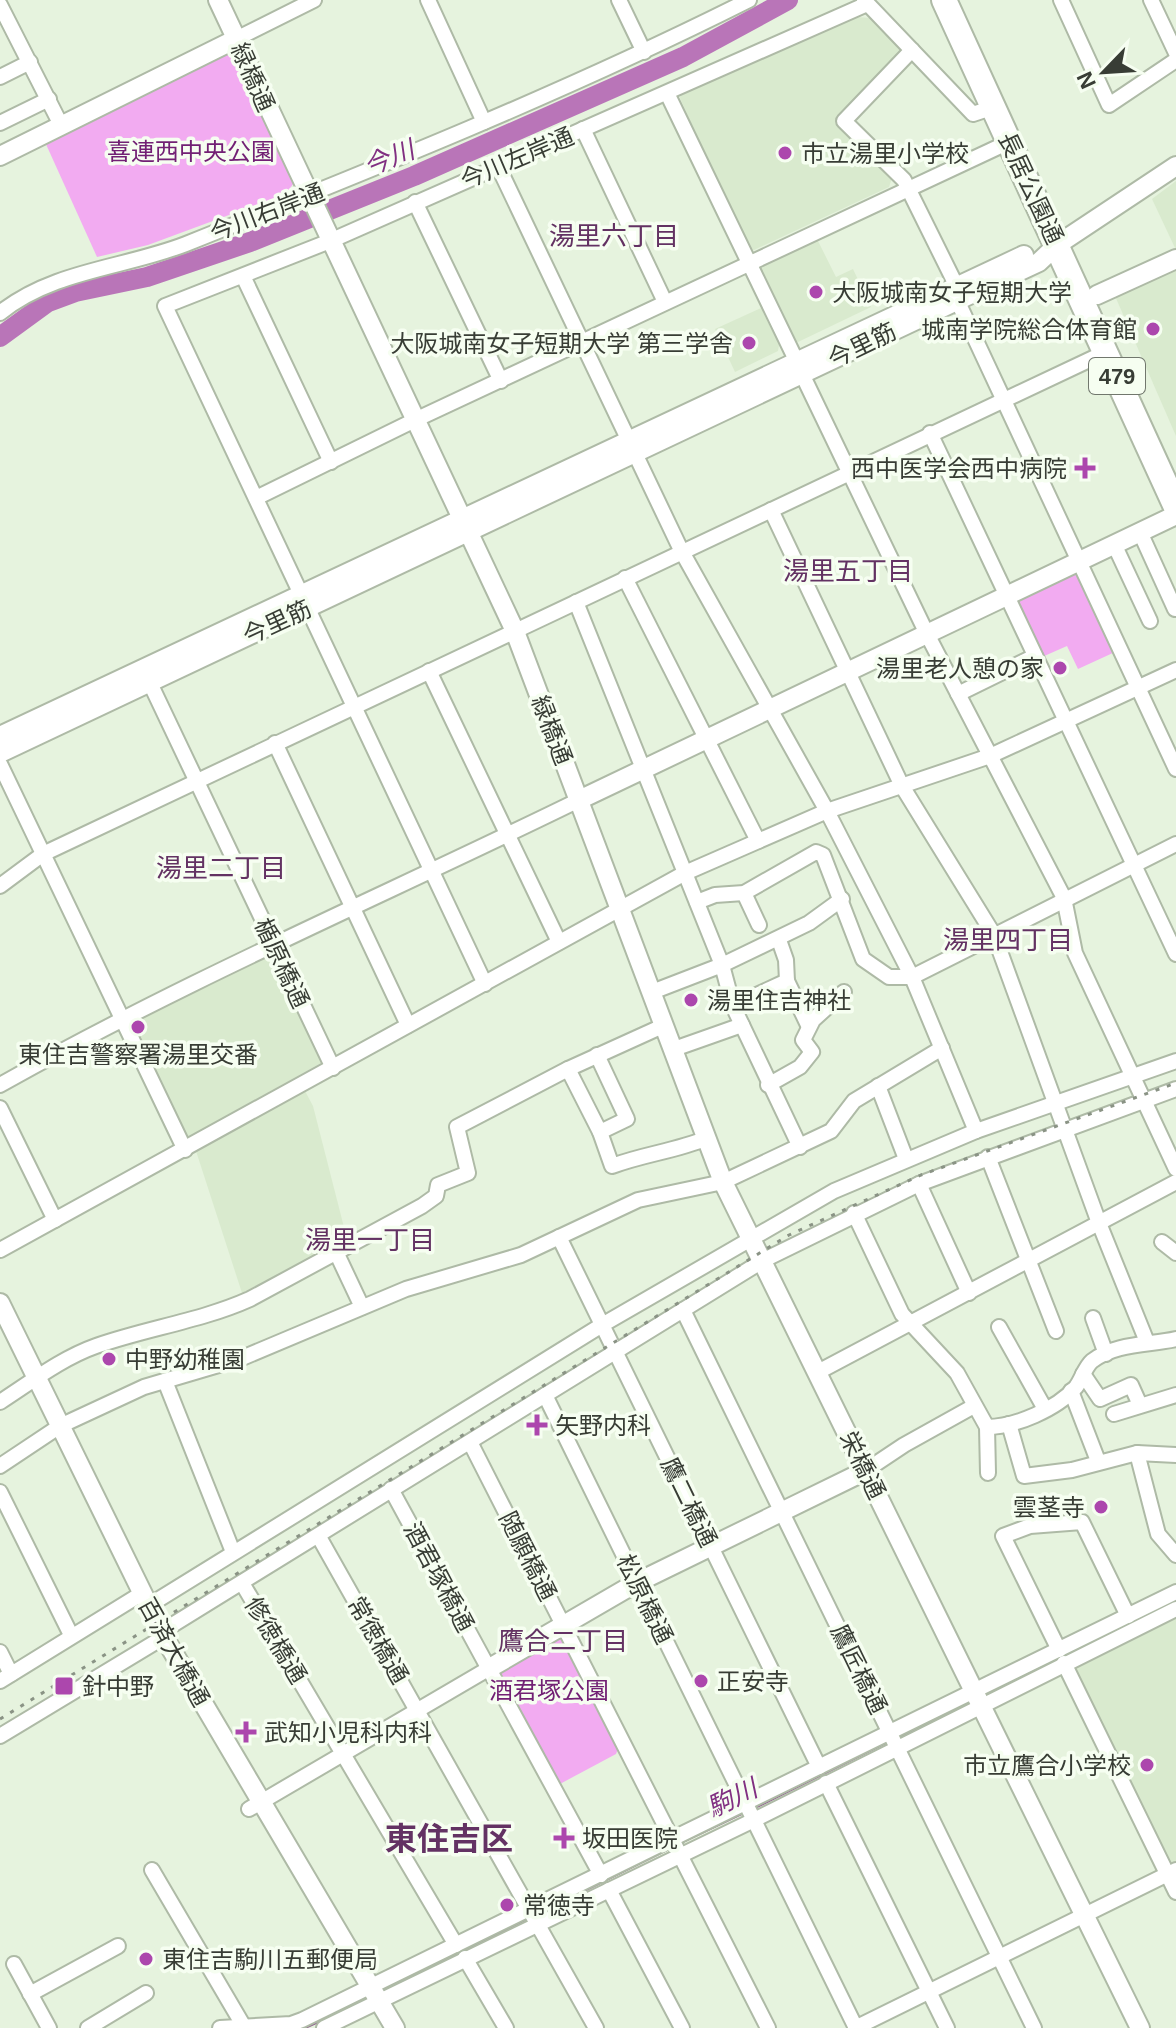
<svg xmlns="http://www.w3.org/2000/svg" width="1176" height="2028" font-family="Arial,'Noto Sans JP',sans-serif">
<style>
.built{fill:#d9eace}
.green{fill:#f2abf1}
.lines{fill:none;stroke-linecap:round;stroke-linejoin:round}
.stream{stroke:#926491;stroke-width:3}
.river{stroke:#b975b8;stroke-width:20}
.street-casing{stroke:#aebaa6;stroke-width:18}
.secondary-casing{stroke:#aebaa6;stroke-width:22}
.highway-casing{stroke:#aebaa6;stroke-width:28}
.street{stroke:#fff;stroke-width:14}
.secondary{stroke:#fff;stroke-width:18}
.highway{stroke:#fff;stroke-width:24}
.rail{stroke:#8a9385;stroke-width:3;stroke-dasharray:4 8;stroke-linecap:butt}
.poi-dot{fill:#ac47ad;stroke:#f6fef1;stroke-width:3}
.labels{text-anchor:middle;dominant-baseline:central;stroke-width:7;stroke-linejoin:round;paint-order:stroke}
.shield{fill:#f6fef1;stroke:#71776d;stroke-width:2}
.shield-label{font-size:22px;font-weight:bold;fill:#383d35}
.street-label{font-size:24px;fill:#383d35;stroke:#f6fef1}
.park-label{font-size:24px;fill:#722074;stroke:#f6fef1}
.poi-label{font-size:24px;fill:#383d35;stroke:#f6fef1;text-anchor:start}
.water-label{font-size:26px;font-style:italic;fill:#813082;stroke:#f6fef1}
.neighbourhood-label{font-size:26px;fill:#633263;stroke:#f6fef1}
.district-label{font-size:32px;font-weight:bold;fill:#633263;stroke:#f6fef1}
</style>
<rect width="100%" height="100%" fill="#e6f3de"/>
<g class="built">
<path d="M857 17 871 18 900 45 899 56 836 119 840 129 892 178 889 187 754 250 746 248 680 98 681 90Z"/>
<path d="M1176 181V250L1152 199Z"/>
<path d="M817 239 836 277 853 269 871 307 798 342 789 339 758 273 761 267Z"/>
<path d="M1176 265V436L1115 296Z"/>
<path d="M761 308 779 345 778 351 735 372 715 329Z"/>
<path d="M269 955 276 958 323 1062 188 1137 138 1037 146 1032 139 1017Z"/>
<path d="M305 1091 313 1106 347 1239 242 1293 196 1151Z"/>
<path d="M1176 1613V1862L1174 1863 1166 1861 1072 1668Z"/>
</g>
<g class="green">
<path d="M230 49 293 184 286 194 148 245 97 257 45 142Z"/>
<path d="M1073 573 1079 575 1115 652 1078 669 1067 646 1042 657 1018 606 1020 598Z"/>
<path d="M557 1638 566 1641 619 1746 616 1754 558 1785 500 1677 502 1670Z"/>
</g>
<g class="lines">
<g class="stream">
<path d="M982 1696 1176 1601"/>
<path d="M896 1738 972 1701"/>
<path d="M752 1809 889 1741"/>
<path d="M680 1843 745 1812"/>
<path d="M537 1914 670 1848"/>
<path d="M383 1991 530 1917"/>
<path d="M304 2028 358 2004"/>
</g>
<path class="river" d="M0 337 48 302 75 292 147 277 250 242 414 176 683 57 788 0"/>
<g class="street-casing">
<g id="street">
<path d="M428 0 484 122"/>
<path d="M619 0 644 52"/>
<path d="M864 0 973 114 994 107"/>
<path d="M1061 0 1109 105 1176 60"/>
<path d="M1151 0 1176 53"/>
<path d="M0 5 61 125"/>
<path d="M236 39 314 0"/>
<path d="M912 50 844 121 904 180 956 285"/>
<path d="M0 77 30 62"/>
<path d="M667 93 796 360"/>
<path d="M0 123 49 99"/>
<path d="M583 129 665 302"/>
<path d="M498 166 681 550 827 811 912 977 976 1131"/>
<path d="M415 202 501 381"/>
<path d="M243 276 331 462"/>
<path d="M957 300 1176 769"/>
<path d="M0 313C53 270 125 268 186 244 376 168 566 92 749 0"/>
<path d="M802 374 927 634 1064 898 1075 953 1176 1169"/>
<path d="M930 433 1176 954"/>
<path d="M256 498 415 420 1009 142"/>
<path d="M771 510 902 786 994 935 1099 1223 1147 1342"/>
<path d="M1140 532 1175 609"/>
<path d="M1114 544 1150 621"/>
<path d="M625 578 758 841"/>
<path d="M576 602 722 965 809 923 842 899"/>
<path d="M429 671 559 942"/>
<path d="M150 683 333 1068"/>
<path d="M958 694 1035 656"/>
<path d="M275 743 408 1025"/>
<path d="M0 764 185 1150"/>
<path d="M0 886 43 854 1106 352"/>
<path d="M744 893 759 925"/>
<path d="M697 902 715 895 744 893 816 852 823 855 863 959 889 977H912L1176 844"/>
<path d="M779 940 786 960 787 981 809 1027"/>
<path d="M787 981 733 1006 800 1147"/>
<path d="M485 984 165 306 330 241 867 4"/>
<path d="M652 992 722 965 733 1006"/>
<path d="M674 1049 742 1025"/>
<path d="M597 1055 627 1119 600 1132"/>
<path d="M568 1069 600 1132 612 1166C644 1154 676 1151 707 1138"/>
<path d="M0 1085C188 979 385 895 579 800"/>
<path d="M768 1085 800 1067 812 1052 803 1040 813 1020 844 992"/>
<path d="M878 1086 906 1159"/>
<path d="M0 1108 55 1220"/>
<path d="M988 1157 1056 1331"/>
<path d="M919 1184 969 1293"/>
<path d="M854 1213 902 1314 957 1373 987 1427 988 1473"/>
<path d="M559 1237 819 1767"/>
<path d="M1162 1242 1176 1253"/>
<path d="M0 1250 685 873 827 811 990 756 1176 670"/>
<path d="M337 1254 362 1307"/>
<path d="M683 1310 1034 2028"/>
<path d="M1093 1318 1106 1354"/>
<path d="M999 1327 1045 1409"/>
<path d="M818 1372 1176 1182"/>
<path d="M1083 1374 1100 1399 1131 1385 1140 1405"/>
<path d="M165 1381 233 1552"/>
<path d="M1071 1391 1098 1461"/>
<path d="M545 1395 856 2028"/>
<path d="M0 1402C31 1382 62 1358 96 1346 147 1328 201 1321 250 1299L422 1206 436 1196 438 1185 468 1173 457 1127 568 1069 665 1025"/>
<path d="M1114 1414 1176 1395"/>
<path d="M1009 1424 1024 1476 1072 1470 1137 1453 1176 1455"/>
<path d="M987 1427C1015 1427 1057 1409 1076 1387 1082 1379 1085 1367 1092 1361 1115 1343 1150 1345 1176 1339"/>
<path d="M470 1442 768 2028"/>
<path d="M1137 1453 1158 1534 1176 1555"/>
<path d="M0 1466 60 1426 144 1387 242 1358 406 1289 521 1255 638 1200 723 1182 831 1131 854 1101 942 1048"/>
<path d="M865 1471 904 1445 974 1406"/>
<path d="M391 1489 601 1875"/>
<path d="M0 1492 71 1635"/>
<path d="M319 1537 596 2028"/>
<path d="M242 1583 456 1945"/>
<path d="M148 1606 602 1325 834 1191 976 1131 1176 1061"/>
<path d="M161 1632 764 1260 919 1184 1176 1089"/>
<path d="M1059 1650 1003 1536 1030 1526 1082 1522 1128 1616"/>
<path d="M0 1652 11 1674"/>
<path d="M1064 1663 1176 1892"/>
<path d="M0 1681 141 1594"/>
<path d="M0 1736 164 1637"/>
<path d="M826 1783 947 2028"/>
<path d="M249 1809 488 1669"/>
<path d="M152 1870 243 2025"/>
<path d="M609 1890 682 2028"/>
<path d="M465 1958 506 2028"/>
<path d="M14 1964 49 2028"/>
<path d="M30 1994 118 1946"/>
<path d="M88 2028 146 1993"/>
<path d="M220 2028 291 2024 302 2020 1176 1592"/>
<path d="M324 2028 754 1820 1176 1609"/>
<path d="M855 2028 1176 1870"/>
</g>
</g>
<g class="secondary-casing">
<g id="secondary">
<path d="M218 0 514 629 723 1182 1140 2028"/>
<path d="M0 156 236 39"/>
<path d="M1097 295 1176 259"/>
<path d="M0 736 1024 255"/>
<path d="M0 753 1039 262 1057 245 1176 166"/>
<path d="M579 800 1176 515"/>
<path d="M0 1303 164 1637 395 2028"/>
<path d="M488 1669 636 1583 865 1471"/>
</g>
</g>
<g class="highway-casing">
<path id="highway" d="M944 0 1176 507"/>
</g>
<use href="#street" class="street"/>
<use href="#secondary" class="secondary"/>
<use href="#highway" class="highway"/>
<path class="rail" d="M0 1719 789 1235 921 1175 1176 1083"/>
</g>
<g class="poi-dot">
<circle cx="785" cy="153" r="8"/>
<circle cx="816" cy="292" r="8"/>
<circle cx="1153" cy="329" r="8"/>
<circle cx="749" cy="343" r="8"/>
<path d="M1081 456h8v8h8v8h-8v8h-8v-8h-8v-8h8z"/>
<circle cx="1060" cy="668" r="8"/>
<circle cx="691" cy="1000" r="8"/>
<circle cx="138" cy="1027" r="8"/>
<circle cx="109" cy="1359" r="8"/>
<path d="M533 1413h8v8h8v8h-8v8h-8v-8h-8v-8h8z"/>
<circle cx="1101" cy="1507" r="8"/>
<circle cx="701" cy="1681" r="8"/>
<rect x="54" y="1676" width="20" height="20" rx="4"/>
<path d="M242 1720h8v8h8v8h-8v8h-8v-8h-8v-8h8z"/>
<circle cx="1147" cy="1765" r="8"/>
<path d="M560 1826h8v8h8v8h-8v8h-8v-8h-8v-8h8z"/>
<circle cx="507" cy="1905" r="8"/>
<circle cx="146" cy="1959" r="8"/>
</g>
<g class="labels">
<rect class="shield" x="1089" y="358" width="56" height="36" rx="6"/>
<g class="shield-label">
<text x="1117" y="376">479</text>
</g>
<g class="street-label">
<text transform="translate(253 77) rotate(66)">緑橋通</text>
<text transform="translate(517 158) rotate(-23)">今川左岸通</text>
<text transform="translate(1031 188) rotate(65)">長居公園通</text>
<text transform="translate(267 212) rotate(-21)">今川右岸通</text>
<text transform="translate(862 345) rotate(-26)">今里筋</text>
<text transform="translate(277 622) rotate(-25)">今里筋</text>
<text transform="translate(552 730) rotate(69)">緑橋通</text>
<text transform="translate(282 963) rotate(65)">楯原橋通</text>
<text transform="translate(863 1465) rotate(64)">栄橋通</text>
<text transform="translate(689 1502) rotate(64)">鷹二橋通</text>
<text transform="translate(528 1556) rotate(63)">随願橋通</text>
<text transform="translate(439 1577) rotate(62)">酒君塚橋通</text>
<text transform="translate(645 1599) rotate(64)">松原橋通</text>
<text transform="translate(276 1640) rotate(59)">修徳橋通</text>
<text transform="translate(378 1640) rotate(60)">常徳橋通</text>
<text transform="translate(174 1652) rotate(61)">百済大橋通</text>
<text transform="translate(859 1669) rotate(64)">鷹匠橋通</text>
</g>
<g class="park-label">
<text x="191" y="151">喜連西中央公園</text>
<text x="549" y="1690">酒君塚公園</text>
</g>
<g class="poi-label">
<text x="801" y="153">市立湯里小学校</text>
<text x="832" y="292">大阪城南女子短期大学</text>
<text x="1137" y="329" text-anchor="end">城南学院総合体育館</text>
<text x="733" y="343" text-anchor="end">大阪城南女子短期大学 第三学舎</text>
<text x="1067" y="468" text-anchor="end">西中医学会西中病院</text>
<text x="1044" y="668" text-anchor="end">湯里老人憩の家</text>
<text x="707" y="1000">湯里住吉神社</text>
<text x="138" y="1054" text-anchor="middle">東住吉警察署湯里交番</text>
<text x="125" y="1359">中野幼稚園</text>
<text x="555" y="1425">矢野内科</text>
<text x="1085" y="1507" text-anchor="end">雲茎寺</text>
<text x="717" y="1681">正安寺</text>
<text x="82" y="1686">針中野</text>
<text x="264" y="1732">武知小児科内科</text>
<text x="1131" y="1765" text-anchor="end">市立鷹合小学校</text>
<text x="582" y="1838">坂田医院</text>
<text x="523" y="1905">常徳寺</text>
<text x="162" y="1959">東住吉駒川五郵便局</text>
</g>
<g class="water-label">
<text transform="translate(389 158) rotate(-22)">今川</text>
<text transform="translate(732 1798) rotate(-26)">駒川</text>
</g>
<g class="neighbourhood-label">
<text x="614" y="236">湯里六丁目</text>
<text x="848" y="571">湯里五丁目</text>
<text x="221" y="868">湯里二丁目</text>
<text x="1008" y="940">湯里四丁目</text>
<text x="370" y="1240">湯里一丁目</text>
<text x="563" y="1641">鷹合二丁目</text>
</g>
<g class="district-label">
<text x="449" y="1839">東住吉区</text>
</g>
</g>
<g transform="translate(1104 72) rotate(245)" stroke="#f6fef1" stroke-width="6" paint-order="stroke">
<path d="M0-6L14 30L0 20L-14 30Z" fill="#383d35"/>
<text y="-12" font-size="22" font-weight="bold" text-anchor="middle" fill="#383d35">N</text>
</g>
</svg>
